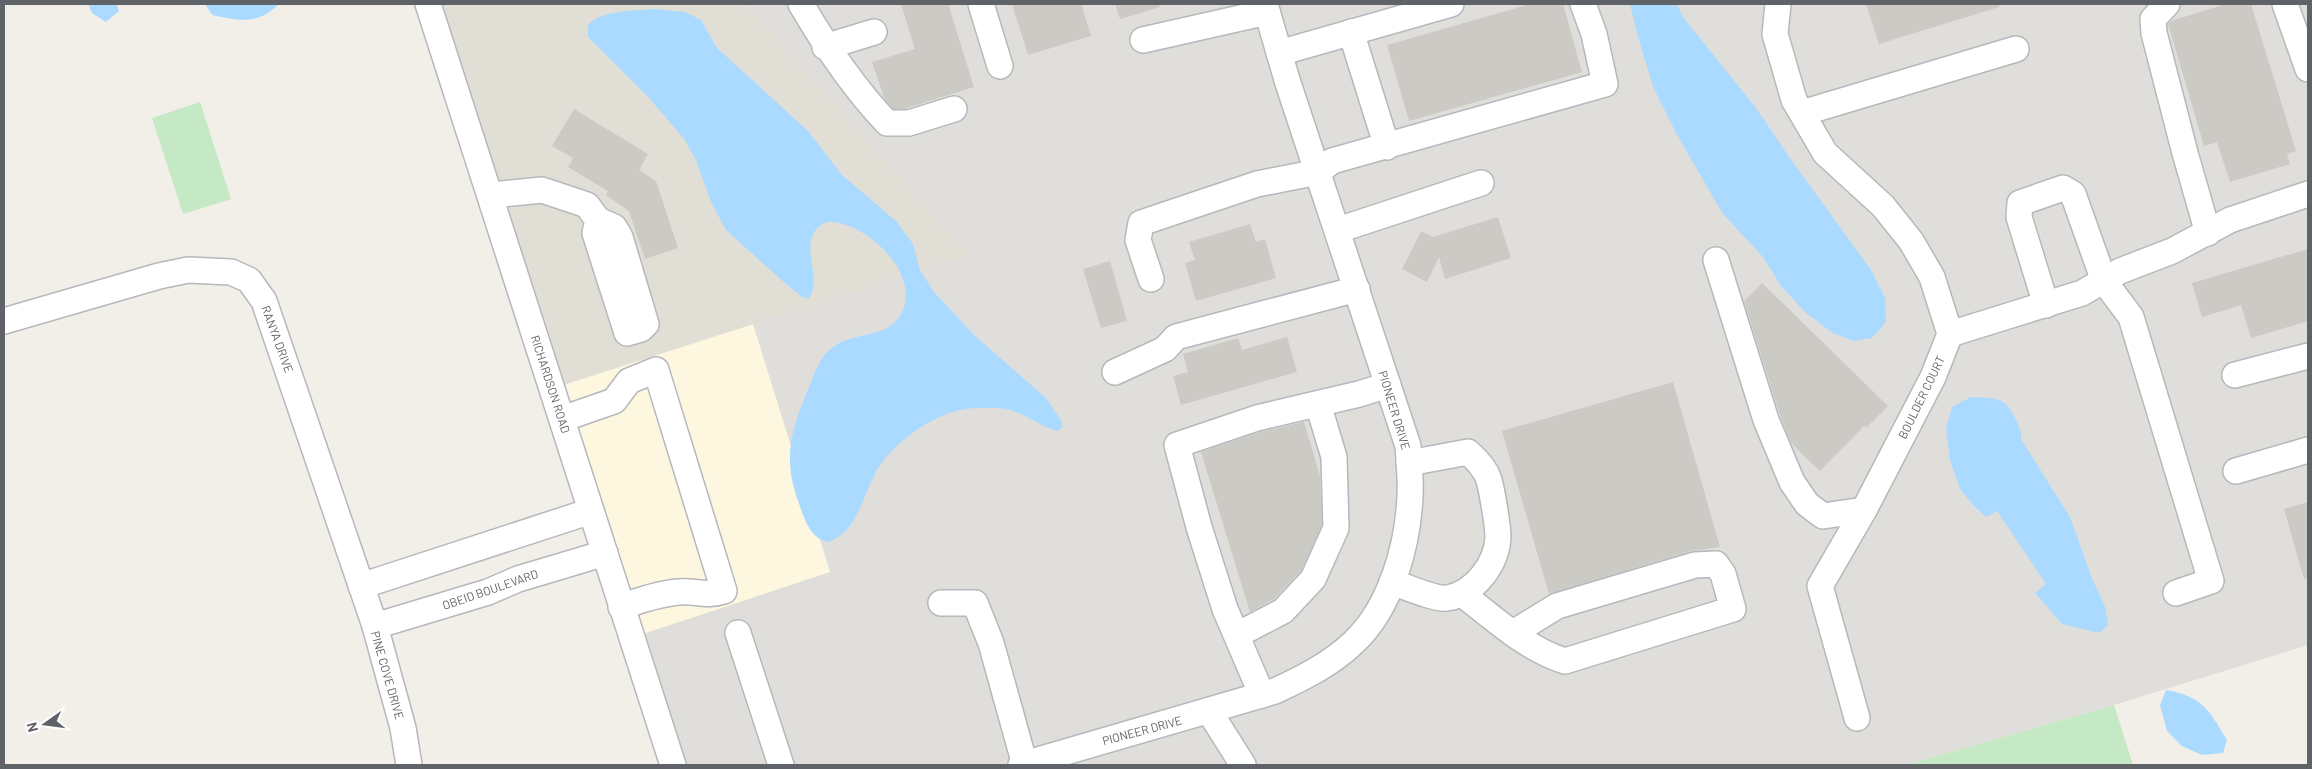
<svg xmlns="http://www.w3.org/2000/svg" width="2312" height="769" font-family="Barlow,sans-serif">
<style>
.commercial{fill:#fef7e0}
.industrial{fill:#e0deda}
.education{fill:#e1ded6}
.green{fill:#c5e8c5}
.water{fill:#aadaff}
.building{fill:#cccac5}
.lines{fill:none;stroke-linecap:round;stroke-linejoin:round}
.minor-casing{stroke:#b5b8bc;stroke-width:28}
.minor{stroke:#fff;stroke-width:25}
.labels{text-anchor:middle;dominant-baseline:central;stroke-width:4.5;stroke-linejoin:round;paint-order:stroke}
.street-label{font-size:12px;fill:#5f6368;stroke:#fff}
</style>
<rect width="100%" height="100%" fill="#f1efe8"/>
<path class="commercial" d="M753 324 831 572 643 634 566 384Z"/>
<path class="industrial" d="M745 4H2308V645L2114 705 1906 765H685L643 634 830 572 753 324 969 255Z"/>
<path class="education" d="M433 4H745L969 255 554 388Z"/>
<g class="green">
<path d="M200 102 231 199 183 214 152 118Z"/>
<path d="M2114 705 2133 765H1906Z"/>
</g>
<g class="water">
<path d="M88 4H117L119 11 106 22 92 13Z"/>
<path d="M205 4H279C258 25 239 21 212 15Z"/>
<path d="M1630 4H1677L1683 17 1756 108 1792 161 1871 270 1885 298 1886 322 1872 338 1853 341 1833 333 1806 313 1781 286 1763 257 1723 214 1676 133 1653 87 1638 37Z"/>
<path d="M654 9 685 12 701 20 717 48 808 131 842 175 897 222 913 244 920 270 934 292 974 335 1046 398 1062 422V427L1058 431C1038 427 1021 409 998 408 985 408 969 407 956 411 928 418 890 446 876 472 863 495 857 533 828 542 808 538 803 514 797 498 782 454 793 425 810 385 815 372 821 355 833 347 856 330 891 340 903 310 917 274 875 233 843 224 835 222 828 220 821 225 796 243 825 279 808 299L802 297 779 278 726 230 711 202 696 160 685 140 649 98 588 37V25C602 10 634 11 654 9Z"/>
<path d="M1971 397C1994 398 2006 396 2016 420 2019 427 2022 432 2021 439L2070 517 2091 576 2105 607 2108 625 2099 633 2062 624 2035 593 2046 584 1997 511 1986 517 1974 506 1960 489 1950 460 1946 428 1952 407Z"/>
<path d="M2166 690C2202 696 2209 710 2227 740L2223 753 2202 755 2182 746 2167 731 2160 705Z"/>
</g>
<g class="building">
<path d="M901 4H948L974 87 904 109H893L885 100 872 62 915 49Z"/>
<path d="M1012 4H1081L1091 36 1028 55Z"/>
<path d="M1115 4H1159L1160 7 1120 19Z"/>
<path d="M1530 4H1563L1582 72 1409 121 1387 45Z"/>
<path d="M1866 4H1999V7L1879 44Z"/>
<path d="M2226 4H2251L2296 151 2287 154 2290 164 2230 182 2217 142 2204 146 2168 24 2171 21Z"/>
<path d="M574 109 648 154 639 170 656 181 678 248 645 259 629 211 606 195 608 191 568 167 573 158 552 146Z"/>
<path d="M1498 217 1511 258 1445 279 1439 257 1427 282 1402 269 1421 231 1433 237Z"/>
<path d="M1250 224 1256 242 1265 239 1276 278 1196 301 1185 263 1195 260 1189 242Z"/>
<path d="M2308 249V321L2251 338 2241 305 2202 317 2192 283Z"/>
<path d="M1110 261 1127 321 1101 328 1083 269Z"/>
<path d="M1762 283 1888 406 1866 428 1864 426 1820 471 1791 443 1780 415 1744 301Z"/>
<path d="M1287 337 1297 372 1181 405 1173 376 1188 372 1183 354 1238 338 1242 350Z"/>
<path d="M1673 382 1720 547 1691 551 1549 594 1502 431Z"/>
<path d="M1304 422 1320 476 1322 525 1301 571 1274 599 1250 612 1201 452 1261 432Z"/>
<path d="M2308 502V578L2304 579 2284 509Z"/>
</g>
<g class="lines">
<g class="minor-casing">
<g id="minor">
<path d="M428 4 673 765"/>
<path d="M801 4C826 47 853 87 887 123H909L954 109"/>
<path d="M981 4 1000 66"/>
<path d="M1778 4 1775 34 1794 100 1825 153 1883 206 1911 241 1932 277 1950 334 1933 377 1864 510 1820 586 1857 718"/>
<path d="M2167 4 2153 19 2154 33 2185 153 2208 233"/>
<path d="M2285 4 2308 69"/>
<path d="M1351 32 1387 147"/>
<path d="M1143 40 1267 12"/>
<path d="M825 47 874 32"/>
<path d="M1279 53 1451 4"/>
<path d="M1802 113 2016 49"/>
<path d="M491 195 542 190 587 205 598 220 614 227 620 237 646 324 641 329 627 333 595 233 598 220"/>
<path d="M1338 230 1481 183"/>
<path d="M1716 260 1766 420 1792 482 1807 504 1823 516 1864 510"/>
<path d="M1151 279 1138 240 1141 223 1257 184 1318 172 1332 161 1605 84 1594 34 1583 4"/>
<path d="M2046 305 2019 217 2020 203 2063 188 2073 194 2104 281 2131 317 2211 581 2176 593"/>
<path d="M4 321 159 276 188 270 231 272 249 280 264 301 375 626 403 728 409 765"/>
<path d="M1950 334 2082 293 2120 271 2172 251 2230 220 2308 194"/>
<path d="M1115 372 1165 349 1176 337 1357 289"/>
<path d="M2235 375 2308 356"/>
<path d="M562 419 614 401 629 381 656 370 724 591C706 597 695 590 678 592 658 594 640 600 621 607"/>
<path d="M2236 471 2308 450"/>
<path d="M1392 582C1404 586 1436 600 1447 598 1474 594 1497 564 1498 537 1498 526 1492 491 1489 480 1486 470 1476 459 1468 452L1409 463"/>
<path d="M361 586 591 511"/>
<path d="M1462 594C1494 618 1526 649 1565 661L1733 609 1723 574 1716 564 1695 565 1557 606 1513 633"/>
<path d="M941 603H975L991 643 1025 765"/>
<path d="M375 626 488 592 518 579 605 553"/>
<path d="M738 633 781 765"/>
<path d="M1237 635 1283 611 1313 579 1336 528 1334 457 1318 404"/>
<path d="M1262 695 1225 609 1199 527 1177 445 1257 418 1359 394 1388 385"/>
<path d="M1209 711 1243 765"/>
<path d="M1021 765 1275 691C1303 678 1331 664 1353 643 1391 608 1408 545 1410 496 1411 479 1409 462 1408 446L1287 80 1265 4"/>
</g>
</g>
<use href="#minor" class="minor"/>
</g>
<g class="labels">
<g class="street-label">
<text transform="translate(278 339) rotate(70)">RANYA DRIVE</text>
<text transform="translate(551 384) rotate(72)">RICHARDSON ROAD</text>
<text transform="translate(1921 397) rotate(-64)">BOULDER COURT</text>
<text transform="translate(1395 410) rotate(73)">PIONEER DRIVE</text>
<text transform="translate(490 589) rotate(-19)">OBEID BOULEVARD</text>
<text transform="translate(388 675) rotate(74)">PINE COVE DRIVE</text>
<text transform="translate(1142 730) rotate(-15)">PIONEER DRIVE</text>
</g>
</g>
<rect width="2312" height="769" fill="none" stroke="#5f6368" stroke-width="10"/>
<g transform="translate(45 724) rotate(256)" stroke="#ffffff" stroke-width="4" paint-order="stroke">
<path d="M0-4L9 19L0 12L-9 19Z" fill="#5f6368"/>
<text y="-8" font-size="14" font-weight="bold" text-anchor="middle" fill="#5f6368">N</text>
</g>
</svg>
